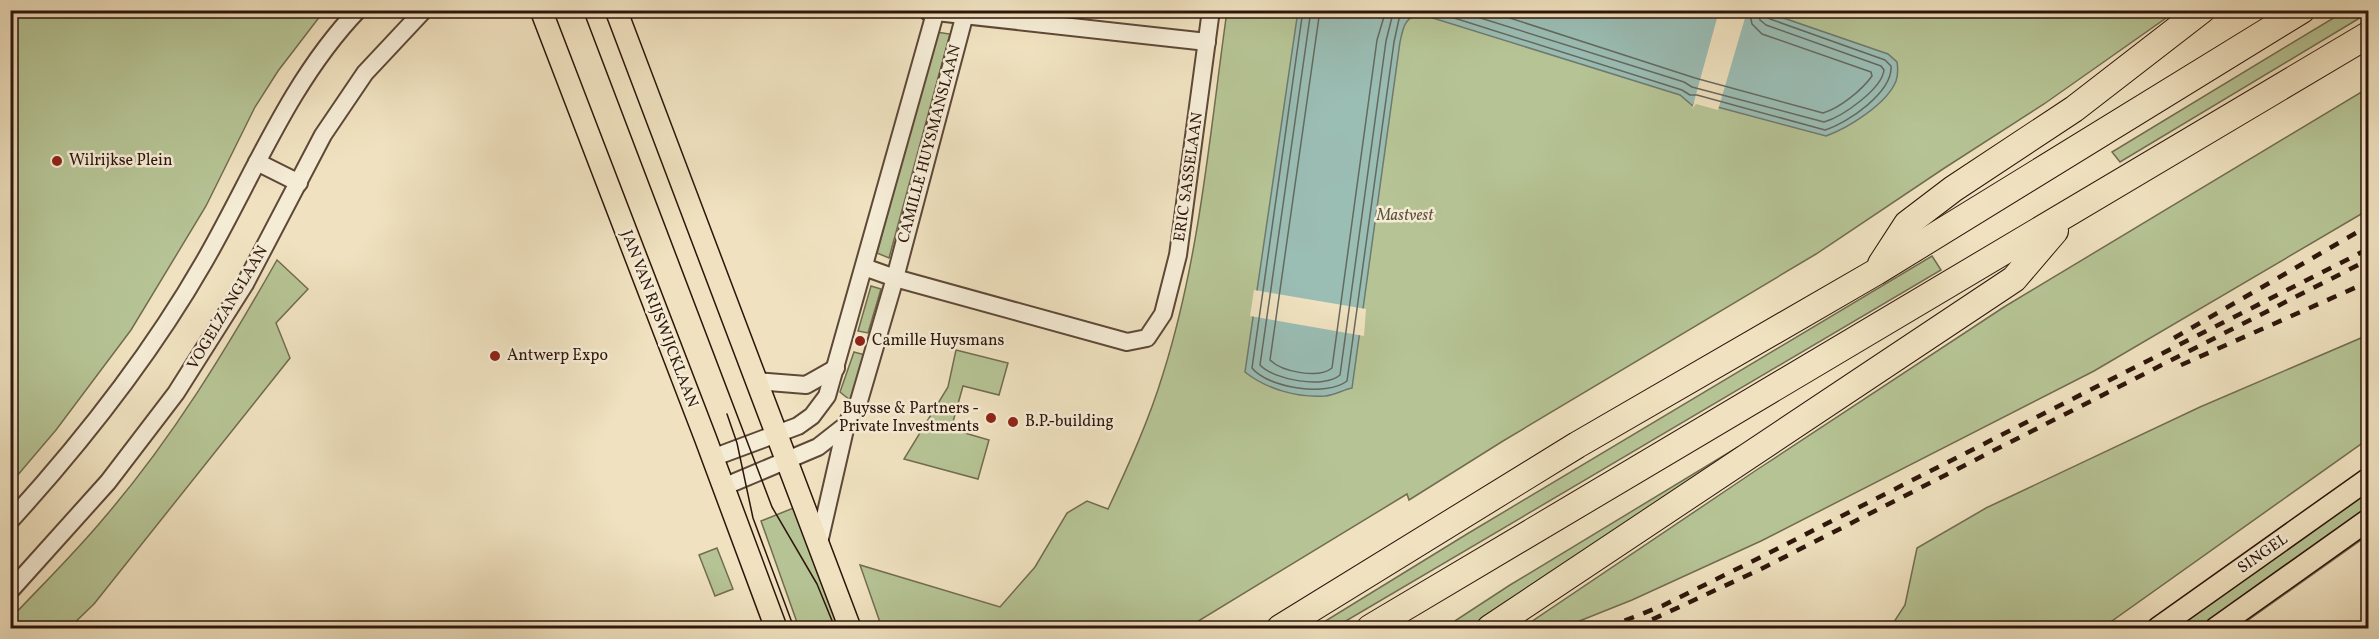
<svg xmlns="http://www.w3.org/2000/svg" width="2379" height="639" font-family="Vollkorn,serif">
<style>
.green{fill:#b6c495;stroke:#726c50;stroke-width:1.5}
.water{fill:#9abdb4;stroke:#6f7a70;stroke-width:1.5}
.pier{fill:#f0e2c0}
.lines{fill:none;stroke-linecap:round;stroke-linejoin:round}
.shore{stroke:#646960;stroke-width:1.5}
.minor-casing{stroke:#5e4838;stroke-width:20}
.major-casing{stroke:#2e150b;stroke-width:24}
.highway-casing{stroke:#2e150b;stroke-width:28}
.minor{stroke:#f5ecd6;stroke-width:16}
.major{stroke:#f0e2c0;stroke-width:21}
.highway{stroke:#f0e2c0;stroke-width:26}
.tram{stroke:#2e150b;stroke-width:1.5}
.rail{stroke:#2e150b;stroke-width:4.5;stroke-dasharray:10 10;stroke-linecap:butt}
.poi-dot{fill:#8f2418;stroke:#f5ecd6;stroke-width:2}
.labels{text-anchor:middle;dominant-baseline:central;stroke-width:5;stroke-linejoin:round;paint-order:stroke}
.street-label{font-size:16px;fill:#2e150b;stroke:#f5ecd6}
.poi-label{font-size:16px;fill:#2e150b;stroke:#f5ecd6;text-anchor:start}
.park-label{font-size:16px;font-style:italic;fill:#5e523b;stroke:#f5ecd6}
</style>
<rect width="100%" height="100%" fill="#f0e2c0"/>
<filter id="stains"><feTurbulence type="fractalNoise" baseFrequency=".00333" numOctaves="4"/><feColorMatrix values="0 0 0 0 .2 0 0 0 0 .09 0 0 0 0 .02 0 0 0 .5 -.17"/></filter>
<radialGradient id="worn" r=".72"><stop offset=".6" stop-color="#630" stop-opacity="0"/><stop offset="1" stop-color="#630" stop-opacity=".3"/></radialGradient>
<g class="green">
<path d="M11 10 324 11 278 71 255 107 206 206 131 330 56 430 11 483Z"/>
<path d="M1227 11H2176L2044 104 1943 169 1816 254 1503 441 1409 500 1407 494 1187 628H882L860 565 1000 607 1035 567 1067 513 1087 501 1108 509C1129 464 1149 420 1163 374 1200 257 1210 131 1227 11Z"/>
<path d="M2345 11H2368V13L2120 162 2112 152Z"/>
<path d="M936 32 950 34 889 258 877 253Z"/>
<path d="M2368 88V210L2094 371 1761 541 1632 600 1562 628H1522L1755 471 2004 307Z"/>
<path d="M1932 256 1941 270 1334 628H1314L1467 534Z"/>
<path d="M277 260 308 289 276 323 290 358 94 604 69 628H11V618C42 585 75 553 104 518 172 439 226 350 277 260Z"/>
<path d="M871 286 881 289 868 333 858 331Z"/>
<path d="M2368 335V439L2102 628H1890L1905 605 1917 548 1986 508 2200 407Z"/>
<path d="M956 350 1008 363 999 395 963 386 951 429 989 440 978 479 904 459 948 387Z"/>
<path d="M854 352 865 355 850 400 840 392Z"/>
<path d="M1738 447 1702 475 1472 628H1444L1510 585Z"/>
<path d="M2368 490V508L2198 628H2174Z"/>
<path d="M796 507 841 628H799L761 521Z"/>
<path d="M2368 531V535L2237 628H2232Z"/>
<path d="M717 548 733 589 715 596 699 555Z"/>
</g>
<path class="water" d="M1298 11H1763L1888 54 1897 62C1898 68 1898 75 1896 81 1887 104 1848 128 1826 136L1695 101 1693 106 1680 95 1420 14C1404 17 1403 29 1400 42L1352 388C1343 390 1334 395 1325 396 1298 398 1266 389 1245 372Z"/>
<g class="pier">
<path d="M1719 11H1747L1718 110 1696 104 1692 109Z"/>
<path d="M1254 290 1366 309 1364 336 1250 316Z"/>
</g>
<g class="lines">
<g class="shore">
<path d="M1303 10 1252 368C1268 388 1327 397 1347 381L1394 42 1399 19 1408 10"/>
<path d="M1311 10 1260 365C1274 380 1324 389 1340 375L1386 41 1392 17 1397 10"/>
<path d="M1320 10 1270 360C1282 372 1319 379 1332 368L1377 40 1386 10"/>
<path d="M1429 10 1682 90 1690 95H1697L1825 130C1848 123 1893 92 1891 66L1885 60 1770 19 1766 16V10"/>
<path d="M1455 10 1684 82 1692 87 1824 122C1842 117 1882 89 1884 70L1881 66 1766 25 1760 20 1758 10"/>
<path d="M1485 10 1695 78 1823 113C1840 108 1862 90 1872 76L1871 72 1762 34 1752 24 1749 10"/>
</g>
<g class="minor-casing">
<g id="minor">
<path d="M927 11 1207 42"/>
<path d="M257 162 299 183"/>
<path d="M864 267 895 278 1127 342 1147 338 1163 314 1178 255 1211 10"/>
<path d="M756 381 806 385 836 368"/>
<path d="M712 458 798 426 812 416 827 396 936 10"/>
<path d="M723 487 818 447 846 425"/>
<path d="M10 521C83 441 150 356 204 262 253 177 289 82 358 10"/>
<path d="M818 547 846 425 859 401 895 278 966 10"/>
<path d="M10 591 108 482 176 393 245 284 323 135 365 73 424 10"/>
</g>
</g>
<g class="major-casing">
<g id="major">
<path d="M541 10 705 437 776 628"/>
<path d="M616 10 850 628"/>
<path d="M2158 628 2368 479"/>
<path d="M2216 628 2368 520"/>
</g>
</g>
<g class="highway-casing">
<g id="highway">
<path d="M1881 264 1907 224 1953 189 2074 109 2202 10"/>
<path d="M1280 628 1577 445 1876 272 2302 10"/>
<path d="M1370 628C1702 429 2037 235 2368 35"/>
<path d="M1490 628 2014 279 2055 231"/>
</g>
</g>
<use href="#minor" class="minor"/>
<use href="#major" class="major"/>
<use href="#highway" class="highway"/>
<g class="tram">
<path d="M583 10 772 507 817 584 835 628"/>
<path d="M727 414 737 443 753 518 794 628"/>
</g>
<g class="rail">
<path d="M2174 338 2368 226"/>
<path d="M2181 365 2368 282"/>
<path d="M1606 628 1662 606 1755 560 2368 249"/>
<path d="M1634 628 1761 569 2368 260"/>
</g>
</g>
<g class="poi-dot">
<circle cx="57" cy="161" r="6"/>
<circle cx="860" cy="341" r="6"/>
<circle cx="495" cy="356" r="6"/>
<circle cx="991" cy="418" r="6"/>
<circle cx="1013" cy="422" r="6"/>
</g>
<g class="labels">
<g class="street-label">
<text transform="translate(930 144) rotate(-75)">CAMILLE HUYSMANSLAAN</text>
<text transform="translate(1189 177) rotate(-82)">ERIC SASSELAAN</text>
<text transform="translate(228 308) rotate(-59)">VOGELZANGLAAN</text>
<text transform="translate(659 319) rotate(69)">JAN VAN RIJSWIJCKLAAN</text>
<text transform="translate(2263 554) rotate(-35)">SINGEL</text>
</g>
<g class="poi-label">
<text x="69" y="161">Wilrijkse Plein</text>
<text x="872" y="341">Camille Huysmans</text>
<text x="507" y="356">Antwerp Expo</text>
<text x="979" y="409" text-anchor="end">Buysse &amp; Partners -<tspan x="979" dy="18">Private Investments</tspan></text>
<text x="1025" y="422">B.P.-building</text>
</g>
<g class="park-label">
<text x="1405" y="216">Mastvest</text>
</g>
</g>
<rect width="2379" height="639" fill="none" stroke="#f0e2c0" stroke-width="36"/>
<rect x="12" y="12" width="2355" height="615" fill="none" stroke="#2e150b" stroke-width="3"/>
<rect x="18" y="18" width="2343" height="603" fill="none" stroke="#2e150b" stroke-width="1.5"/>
<rect width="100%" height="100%" filter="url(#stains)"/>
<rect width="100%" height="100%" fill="url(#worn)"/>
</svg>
